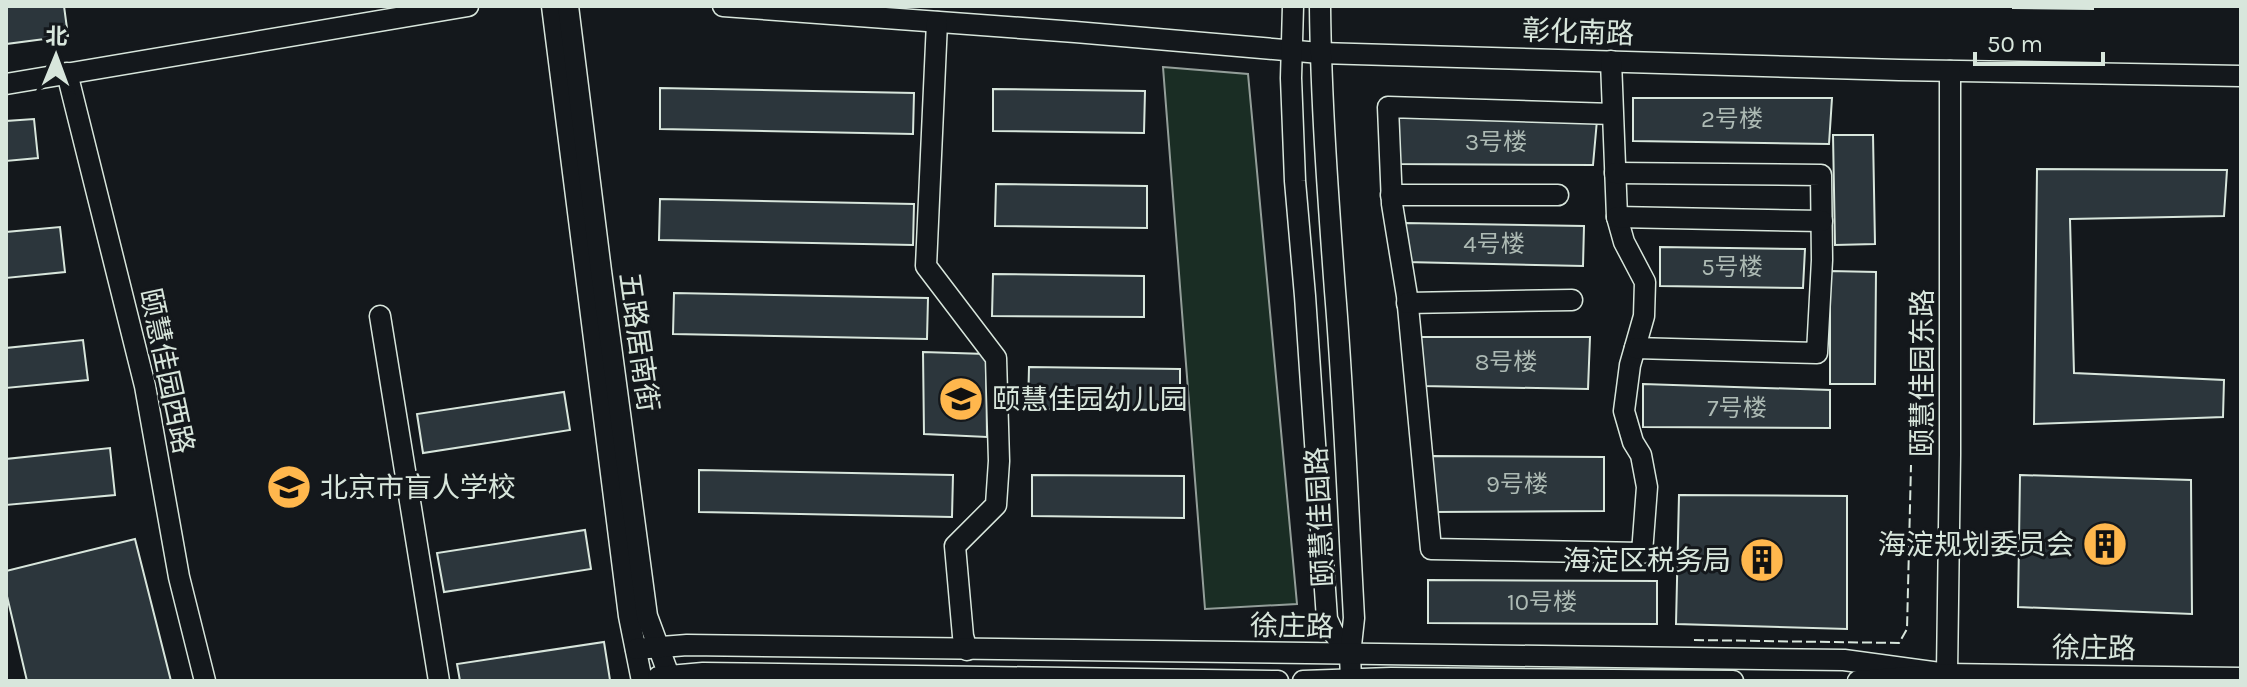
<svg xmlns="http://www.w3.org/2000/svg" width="2247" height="687" font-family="Karla,'Noto Sans SC',sans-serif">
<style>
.green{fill:#1a2d24;stroke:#939e99;stroke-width:2}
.building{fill:#2c363c;stroke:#d8e6dc;stroke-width:2}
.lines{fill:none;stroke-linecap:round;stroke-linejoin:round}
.minor-casing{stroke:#d8e6dc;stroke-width:23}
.minor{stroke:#14181c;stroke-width:20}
.fence{stroke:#d8e6dc;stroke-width:2;stroke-dasharray:10 4;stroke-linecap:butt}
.labels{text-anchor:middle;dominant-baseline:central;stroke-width:6;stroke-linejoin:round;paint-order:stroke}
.number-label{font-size:24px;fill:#adbab4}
.street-label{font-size:28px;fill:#d8e6dc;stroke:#14181c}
.poi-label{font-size:28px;fill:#d8e6dc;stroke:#14181c;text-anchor:start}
</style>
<rect width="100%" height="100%" fill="#14181c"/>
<path class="green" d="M1163 67 1248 74 1297 604 1205 609Z"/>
<g class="building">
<path d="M6 6H64L68 36 6 44Z"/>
<path d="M2013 6H2093V9L2013 8Z"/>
<path d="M660 88 914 93 913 134 660 129Z"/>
<path d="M993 89 1145 91 1144 133 993 131Z"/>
<path d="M1633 98H1832L1829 144 1633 141Z"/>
<path d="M1396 117 1597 120 1593 165 1399 164Z"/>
<path d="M34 119 38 158 6 161V121Z"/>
<path d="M1833 135H1873L1875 244 1835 245Z"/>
<path d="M2037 169 2227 170 2224 216 2070 219 2074 373 2224 380 2223 417 2034 424Z"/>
<path d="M996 184 1147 186V228L995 226Z"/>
<path d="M660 199 914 204 913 245 659 240Z"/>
<path d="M1404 223 1584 226 1583 266 1406 262Z"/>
<path d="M60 227 65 272 6 278V232Z"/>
<path d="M1660 247 1805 249 1803 288 1660 286Z"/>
<path d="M1830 271 1876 272 1875 384H1830Z"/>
<path d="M993 274 1144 276V317L992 316Z"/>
<path d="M674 293 928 298 927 339 673 334Z"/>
<path d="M1421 337H1590L1588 389 1422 386Z"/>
<path d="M83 340 88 380 6 388V348Z"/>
<path d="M923 352 986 354 987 437 924 434Z"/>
<path d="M1029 367 1180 369V410L1028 409Z"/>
<path d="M1643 384 1830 390V428L1643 427Z"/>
<path d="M564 392 570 430 423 453 417 414Z"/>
<path d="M110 448 115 495 6 505V459Z"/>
<path d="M1429 456 1604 457V511L1432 512Z"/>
<path d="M699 470 953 475 952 517 699 512Z"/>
<path d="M1032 475 1184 476V518L1032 516Z"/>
<path d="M2020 475 2191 480 2192 614 2018 607Z"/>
<path d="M1679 495 1847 496V629L1676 624Z"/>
<path d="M585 530 591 569 444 592 437 553Z"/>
<path d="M135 539 171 681H27L6 592V571Z"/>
<path d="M1428 580 1657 581V624L1428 623Z"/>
<path d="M604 642 610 680 460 681 457 664Z"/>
</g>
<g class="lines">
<g class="minor-casing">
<g id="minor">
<path d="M552 6 629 616 642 681"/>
<path d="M568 6 601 271 647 616 671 681"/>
<path d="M723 6 1075 32 1320 53 1899 70 2241 76"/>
<path d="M1293 6 1291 78 1295 181 1305 296 1327 619 1333 632 1350 655"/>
<path d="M1320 6C1321 101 1328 196 1335 291 1344 400 1348 509 1354 618L1350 655 1351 679"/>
<path d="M937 22 926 266 996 358 999 461 996 505 955 546 963 636 967 650"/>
<path d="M1611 61 1617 217 1624 242 1645 282 1644 316 1630 365 1624 411 1633 442 1641 455 1647 487 1642 553 1431 549 1407 296 1392 204 1388 107 1613 114"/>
<path d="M67 73 145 386 179 577 205 681"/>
<path d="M6 84 468 6"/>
<path d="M1615 173 1821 175 1822 260 1817 353 1635 348"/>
<path d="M1391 195H1558"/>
<path d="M1617 217 1822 221"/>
<path d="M1407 303 1572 300"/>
<path d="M380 316 439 681"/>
<path d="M636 649 687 645 1844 660 1947 674"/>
<path d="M1947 674 1950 455V71"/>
<path d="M658 677 703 673 1278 681"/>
<path d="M1303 681 1391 678 1733 681"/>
<path d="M1858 681 1947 674 2241 678"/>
</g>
</g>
<use href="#minor" class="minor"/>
<path class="fence" d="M1694 640 1899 643 1907 629 1911 465"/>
</g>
<defs>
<g id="school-disc" transform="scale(2.3)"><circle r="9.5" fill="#ffb74d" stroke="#14181c"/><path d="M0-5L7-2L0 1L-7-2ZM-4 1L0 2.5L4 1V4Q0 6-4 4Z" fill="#111"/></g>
<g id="building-disc" transform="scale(2.3)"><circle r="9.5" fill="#ffb74d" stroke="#14181c"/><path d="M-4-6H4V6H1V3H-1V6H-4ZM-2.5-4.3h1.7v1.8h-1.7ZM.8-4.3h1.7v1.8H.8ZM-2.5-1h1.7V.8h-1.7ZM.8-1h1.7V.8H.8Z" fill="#111"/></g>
</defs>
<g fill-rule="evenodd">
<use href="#school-disc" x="961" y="399"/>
<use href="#school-disc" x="289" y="487"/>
<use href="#building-disc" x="2105" y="544"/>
<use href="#building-disc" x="1762" y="560"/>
</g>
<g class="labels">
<g class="number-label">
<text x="1732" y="119">2号楼</text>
<text x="1496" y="142">3号楼</text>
<text x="1494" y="244">4号楼</text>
<text x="1732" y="267">5号楼</text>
<text x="1506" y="362">8号楼</text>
<text x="1737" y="408">7号楼</text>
<text x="1517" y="484">9号楼</text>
<text x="1542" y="602">10号楼</text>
</g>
<g class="street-label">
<text transform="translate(1578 32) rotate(2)">彰化南路</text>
<text transform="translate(639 342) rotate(82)">五路居南街</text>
<text transform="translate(167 371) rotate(78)">颐慧佳园西路</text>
<text transform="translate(1922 373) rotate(-90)">颐慧佳园东路</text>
<text transform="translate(1320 517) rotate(-93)">颐慧佳园路</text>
<text transform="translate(1292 626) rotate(1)">徐庄路</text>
<text transform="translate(2094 648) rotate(1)">徐庄路</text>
</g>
<g class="poi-label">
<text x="992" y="399">颐慧佳园幼儿园</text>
<text x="320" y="487">北京市盲人学校</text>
<text x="2074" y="544" text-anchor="end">海淀规划委员会</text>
<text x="1731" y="560" text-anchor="end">海淀区税务局</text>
</g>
</g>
<rect width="2247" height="687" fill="none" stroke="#d8e6dc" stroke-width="16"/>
<g transform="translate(56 56) rotate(1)" stroke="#14181c" stroke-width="6" paint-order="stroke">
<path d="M0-6L14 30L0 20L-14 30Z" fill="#d8e6dc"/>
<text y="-12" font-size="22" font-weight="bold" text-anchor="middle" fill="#d8e6dc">北</text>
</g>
<path d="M1975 52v12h128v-12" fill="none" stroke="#d8e6dc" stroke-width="4"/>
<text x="1987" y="52" font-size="24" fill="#d8e6dc" stroke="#14181c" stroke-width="6" paint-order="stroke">50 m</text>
</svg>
